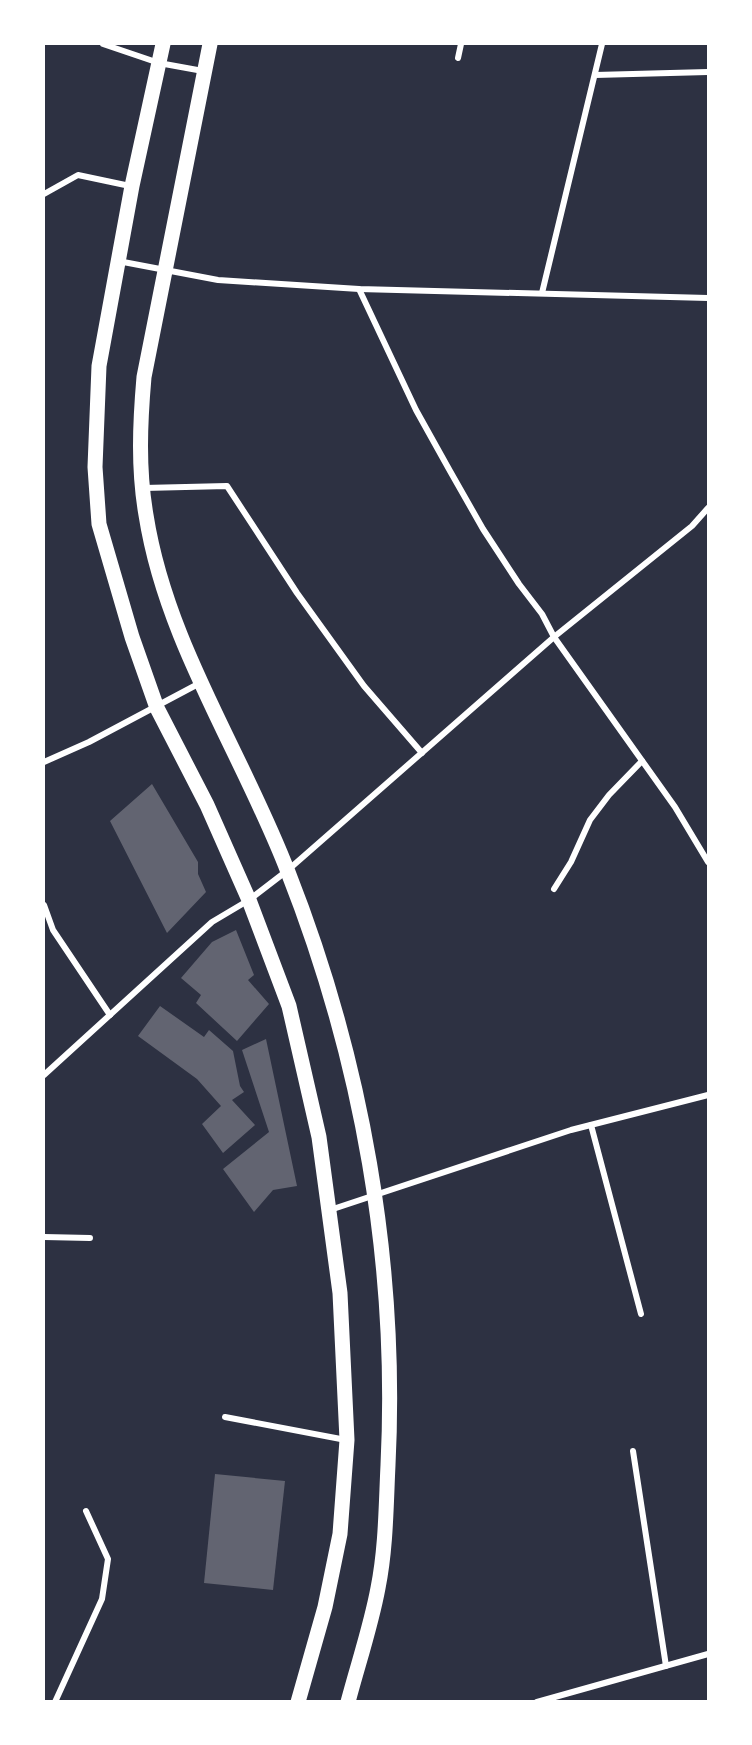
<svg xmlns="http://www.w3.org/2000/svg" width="752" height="1745" font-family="Karla,sans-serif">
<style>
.building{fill:#626471}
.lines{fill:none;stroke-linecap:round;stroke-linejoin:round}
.minor{stroke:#fff;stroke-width:6}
.primary{stroke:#fff;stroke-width:15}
</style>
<rect width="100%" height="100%" fill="#2d3142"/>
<g class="building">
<path d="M152 784 198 862V874L206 892 167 933 110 821Z"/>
<path d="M236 930 254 975 248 980 269 1004 237 1041 196 1003 201 995 181 978 212 942Z"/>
<path d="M160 1006 204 1037 209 1030 233 1051 240 1086 244 1092 232 1100 255 1125 223 1153 202 1124 221 1106 197 1079 138 1036Z"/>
<path d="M266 1039 297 1186 273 1190 254 1212 223 1169 269 1132 242 1050Z"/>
<path d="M215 1474 285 1481 273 1590 204 1583Z"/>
</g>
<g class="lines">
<g class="minor">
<path d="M103 44 159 63 203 71"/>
<path d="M458 58 461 44"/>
<path d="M595 75 708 72"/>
<path d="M44 194 78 175 130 186"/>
<path d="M118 261 218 280 359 289 708 298"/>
<path d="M359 289 416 410 450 471 483 529 519 584 542 614 554 637 675 807 708 862"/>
<path d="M542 293 602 44"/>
<path d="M144 488 227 486 297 593 364 686 422 753"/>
<path d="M44 762 89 742 200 683"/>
<path d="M554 889 571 862 590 820 609 795 642 761"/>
<path d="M44 905 53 930 110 1015"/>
<path d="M44 1075 212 922 249 900 288 870 554 637 692 526 708 508"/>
<path d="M591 1125 641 1314"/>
<path d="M330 1210 571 1130 708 1095"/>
<path d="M44 1237 90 1238"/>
<path d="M225 1417 346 1440"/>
<path d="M633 1451 666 1666"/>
<path d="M55 1702 102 1599 108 1559 86 1511"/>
<path d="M537 1702 708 1654"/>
</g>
<g class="primary">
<path d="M163 44 132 186 99 366 95 467 99 524 132 637 157 708 207 805 249 900 289 1006 319 1137 340 1293 347 1440 340 1534 325 1607 298 1702"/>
<path d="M210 44 144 377C140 423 138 469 146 515 166 643 242 752 288 872 362 1060 398 1263 388 1465 386 1506 386 1548 378 1588 371 1626 358 1664 348 1702"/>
</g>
</g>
<rect width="752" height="1745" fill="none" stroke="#ffffff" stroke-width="90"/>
</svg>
